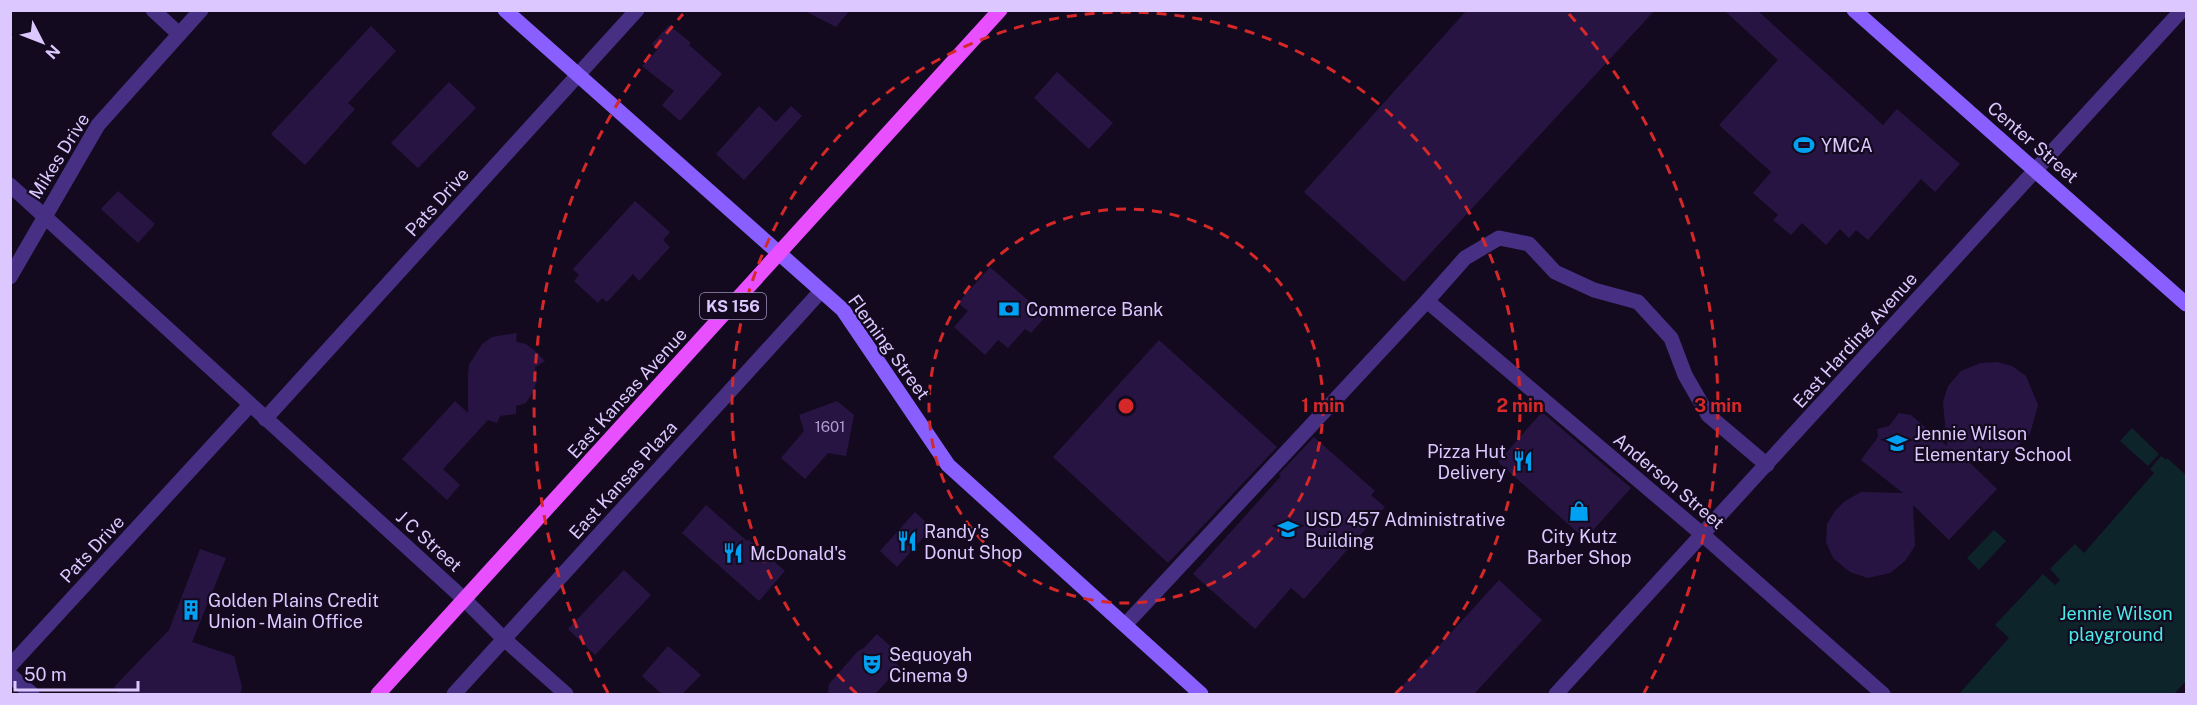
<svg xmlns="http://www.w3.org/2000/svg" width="2197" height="705" font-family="'Public Sans',sans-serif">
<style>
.green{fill:#0d242a}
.building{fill:#281442}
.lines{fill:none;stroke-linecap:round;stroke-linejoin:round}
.street{stroke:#473083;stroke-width:15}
.secondary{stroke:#895fff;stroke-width:15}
.primary{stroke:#e74fff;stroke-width:15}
.ring{fill:none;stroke:#d62828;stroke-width:3;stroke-dasharray:10 8}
.labels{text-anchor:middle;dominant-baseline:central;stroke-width:4.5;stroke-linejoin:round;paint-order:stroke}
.number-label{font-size:15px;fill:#af9bd0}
.shield{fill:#130a1f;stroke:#a08fbc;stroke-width:1.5}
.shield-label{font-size:16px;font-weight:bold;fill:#dcc8ff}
.street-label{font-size:18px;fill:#dcc8ff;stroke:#130a1f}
.poi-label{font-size:18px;fill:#dcc8ff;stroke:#130a1f;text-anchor:start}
.park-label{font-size:18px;fill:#49eae8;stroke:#130a1f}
.centre{fill:#d62828;stroke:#130a1f;stroke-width:3}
.ring-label{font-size:18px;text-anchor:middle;font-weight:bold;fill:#d62828;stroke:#130a1f;stroke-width:4.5;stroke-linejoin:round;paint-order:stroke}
</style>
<rect width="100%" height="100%" fill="#130a1f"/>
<g class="green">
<path d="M2132 428 2159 454 2148 466 2120 441Z"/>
<path d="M2161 456 2166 460 2167 458 2186 475V681L2174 694H1959L2009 638 1995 625 2043 574 2055 585 2060 580 2050 569 2075 544 2084 553 2154 473 2150 469Z"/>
<path d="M1994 530 2006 541 1979 570 1967 558Z"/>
</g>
<g class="building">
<path d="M803 10H850L836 27Z"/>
<path d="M1467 10H1655L1404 282 1304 192Z"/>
<path d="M1724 10H1757L1883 125 1897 109 1960 164 1935 192 1921 179 1868 240 1856 230 1849 238 1840 229 1826 245 1802 223 1791 235 1773 220 1778 215 1753 193 1771 172 1719 125 1778 60Z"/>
<path d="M669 25 691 43 689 45 722 74 680 121 662 105 674 91 642 66 658 49 652 44Z"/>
<path d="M371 26 396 51 348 103 355 109 305 165 271 134Z"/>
<path d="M1057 72 1113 123 1089 149 1034 98Z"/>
<path d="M449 82 476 108 418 168 391 143Z"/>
<path d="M759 106 776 122 791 106 802 116 744 180 716 154Z"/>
<path d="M118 191 155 224 138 243 101 209Z"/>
<path d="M635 201 670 232 663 240 670 247 639 281 633 274 607 302 602 298 598 303 574 281 579 275 573 269Z"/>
<path d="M990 267 1046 316 1031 333 1025 329 1008 348 998 340 985 355 954 327 968 311 958 303Z"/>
<path d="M517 333 516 342 526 344 534 350 545 361 535 367 537 380 534 390 526 403 516 406V414L500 416 497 423 488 420 443 469 460 485 447 500 402 459 455 401 468 413V374L469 365 482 344 492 337Z"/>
<path d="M1159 340 1277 447 1168 563 1053 457Z"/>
<path d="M1997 362 2012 366 2026 376 2038 405 2030 434 2015 448 1997 455H1962L1997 489 1949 540 1913 505 1915 546 1905 561 1890 573 1868 578 1850 572 1833 558 1826 542 1827 524 1835 511 1845 501 1861 492 1903 493 1861 460 1878 437 1877 429 1889 426 1899 413 1911 415 1947 446 1943 402 1948 386 1961 371 1981 363Z"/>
<path d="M837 401 854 415 846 456 828 453 805 479 781 458 804 431 799 415Z"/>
<path d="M1542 412 1631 488 1585 539 1498 462Z"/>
<path d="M1314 437 1375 491 1371 495 1385 507 1304 599 1291 588 1255 629 1193 574 1281 476 1279 474Z"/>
<path d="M706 505 747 541 748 539 785 571 759 601 682 533Z"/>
<path d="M915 512 932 528 897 567 880 551Z"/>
<path d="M200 549 226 558 192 642 234 656 242 687 240 694H119L114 687 169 630Z"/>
<path d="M624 570 651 595 595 655 568 629Z"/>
<path d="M1499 580 1542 620 1474 694H1395Z"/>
<path d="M877 634 901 656 895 662 900 667 875 694H828L829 684 858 651 864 648Z"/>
<path d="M668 646 701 675 682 694H662L642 676Z"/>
</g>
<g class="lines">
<g class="street">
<path d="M153 10 179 34"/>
<path d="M10 185 465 600 504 639 566 694"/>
<path d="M10 277 98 125 201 10"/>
<path d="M1427 301 1703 535 1883 694"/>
<path d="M265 419 637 10"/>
<path d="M1125 625 1427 301 1465 258 1499 238 1529 244 1555 272 1594 290 1638 302 1671 338 1685 375 1708 415 1767 465"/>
<path d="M10 666 250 405"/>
<path d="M10 675 32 694"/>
<path d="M454 694 821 291"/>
<path d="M1556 694 2182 10"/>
</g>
<g class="secondary">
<path d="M505 10 843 310 948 465 1201 694"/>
<path d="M1854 10 2186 304"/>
</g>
<path class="primary" d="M378 694 1000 10"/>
</g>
<g class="ring">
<circle cx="1126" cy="406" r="197"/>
<path d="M857 694A394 394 0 1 1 1395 694"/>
<path d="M608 693A592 592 0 0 1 683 14M1569 14A592 592 0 0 1 1644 693"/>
</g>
<defs>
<g id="stadium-bare" transform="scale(1.62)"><path d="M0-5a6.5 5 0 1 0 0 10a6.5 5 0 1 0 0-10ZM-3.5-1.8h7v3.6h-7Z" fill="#00a1f3" stroke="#130a1f" stroke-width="2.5" paint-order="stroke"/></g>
<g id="bank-bare" transform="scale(1.62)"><path d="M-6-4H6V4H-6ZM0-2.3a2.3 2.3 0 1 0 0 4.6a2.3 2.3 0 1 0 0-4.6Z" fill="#00a1f3" stroke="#130a1f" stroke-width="2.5" paint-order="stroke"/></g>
<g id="school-bare" transform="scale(1.62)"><path d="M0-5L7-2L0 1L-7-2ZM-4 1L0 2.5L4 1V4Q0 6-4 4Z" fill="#00a1f3" stroke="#130a1f" stroke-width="2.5" paint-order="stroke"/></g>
<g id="restaurant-bare" transform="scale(1.62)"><path d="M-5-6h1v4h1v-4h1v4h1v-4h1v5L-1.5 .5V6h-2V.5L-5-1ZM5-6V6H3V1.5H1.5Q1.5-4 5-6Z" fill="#00a1f3" stroke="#130a1f" stroke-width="2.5" paint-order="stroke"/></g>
<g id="shop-bare" transform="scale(1.62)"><path d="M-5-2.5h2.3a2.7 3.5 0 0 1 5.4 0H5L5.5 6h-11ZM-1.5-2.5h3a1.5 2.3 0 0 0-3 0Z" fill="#00a1f3" stroke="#130a1f" stroke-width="2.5" paint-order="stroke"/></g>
<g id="building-bare" transform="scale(1.62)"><path d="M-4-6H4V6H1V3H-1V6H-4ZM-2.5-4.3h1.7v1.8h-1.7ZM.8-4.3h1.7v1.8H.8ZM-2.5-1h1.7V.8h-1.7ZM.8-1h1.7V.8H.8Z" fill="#00a1f3" stroke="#130a1f" stroke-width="2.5" paint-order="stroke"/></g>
<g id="theatre-bare" transform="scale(1.62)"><path d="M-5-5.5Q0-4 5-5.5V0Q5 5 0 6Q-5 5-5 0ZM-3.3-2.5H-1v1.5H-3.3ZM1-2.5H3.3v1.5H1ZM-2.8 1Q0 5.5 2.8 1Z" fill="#00a1f3" stroke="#130a1f" stroke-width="2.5" paint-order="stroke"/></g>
</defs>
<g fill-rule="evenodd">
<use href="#stadium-bare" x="1804" y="145"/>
<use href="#bank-bare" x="1009" y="309"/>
<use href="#school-bare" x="1897" y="443"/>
<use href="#restaurant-bare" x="1523" y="461"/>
<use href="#shop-bare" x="1579" y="511"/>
<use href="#school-bare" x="1288" y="529"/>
<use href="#restaurant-bare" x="907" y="541"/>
<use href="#restaurant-bare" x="733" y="553"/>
<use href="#building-bare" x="191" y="610"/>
<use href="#theatre-bare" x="872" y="664"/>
</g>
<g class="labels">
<g class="number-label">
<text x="830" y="426">1601</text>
</g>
<rect class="shield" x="700" y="293" width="66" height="26" rx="4.5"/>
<g class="shield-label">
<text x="733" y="306">KS 156</text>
</g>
<g class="street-label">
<text transform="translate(2033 142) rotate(41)">Center Street</text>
<text transform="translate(59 156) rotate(-58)">Mikes Drive</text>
<text transform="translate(437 202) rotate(-48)">Pats Drive</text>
<text transform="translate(1855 340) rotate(-48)">East Harding Avenue</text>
<text transform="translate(889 347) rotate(54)">Fleming Street</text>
<text transform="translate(627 393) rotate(-48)">East Kansas Avenue</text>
<text transform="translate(623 480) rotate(-48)">East Kansas Plaza</text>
<text transform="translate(1669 481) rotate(40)">Anderson Street</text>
<text transform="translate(429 541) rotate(42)">J C Street</text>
<text transform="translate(92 549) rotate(-47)">Pats Drive</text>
</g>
<g class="poi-label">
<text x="1821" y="145">YMCA</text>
<text x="1026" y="309">Commerce Bank</text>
<text x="1914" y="433">Jennie Wilson<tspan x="1914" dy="21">Elementary School</tspan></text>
<text x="1506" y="451" text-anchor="end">Pizza Hut<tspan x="1506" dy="21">Delivery</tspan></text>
<text x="1305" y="519">USD 457 Administrative<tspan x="1305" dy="21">Building</tspan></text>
<text x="924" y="531">Randy's<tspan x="924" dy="21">Donut Shop</tspan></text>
<text x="1579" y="536" text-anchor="middle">City Kutz<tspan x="1579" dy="21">Barber Shop</tspan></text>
<text x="750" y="553">McDonald's</text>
<text x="208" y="600">Golden Plains Credit<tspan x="208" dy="21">Union - Main Office</tspan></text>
<text x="889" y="654">Sequoyah<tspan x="889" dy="21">Cinema 9</tspan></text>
</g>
<g class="park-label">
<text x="2116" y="613">Jennie Wilson<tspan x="2116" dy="21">playground</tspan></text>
</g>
</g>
<circle cx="1126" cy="406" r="9" class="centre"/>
<g class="ring-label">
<text x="1323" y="412">1 min</text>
<text x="1520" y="412">2 min</text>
<text x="1718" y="412">3 min</text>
</g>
<rect width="2197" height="705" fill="none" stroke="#dcc8ff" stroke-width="24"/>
<g transform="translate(42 42) rotate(132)" stroke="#130a1f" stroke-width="4.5" paint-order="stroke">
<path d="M0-4.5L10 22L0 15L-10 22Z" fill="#dcc8ff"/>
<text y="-9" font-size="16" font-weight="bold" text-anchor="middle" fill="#dcc8ff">N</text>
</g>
<path d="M15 681v9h123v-9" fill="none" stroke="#dcc8ff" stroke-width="3"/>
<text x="24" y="681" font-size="18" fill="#dcc8ff" stroke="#130a1f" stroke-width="4.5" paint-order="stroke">50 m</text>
</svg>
